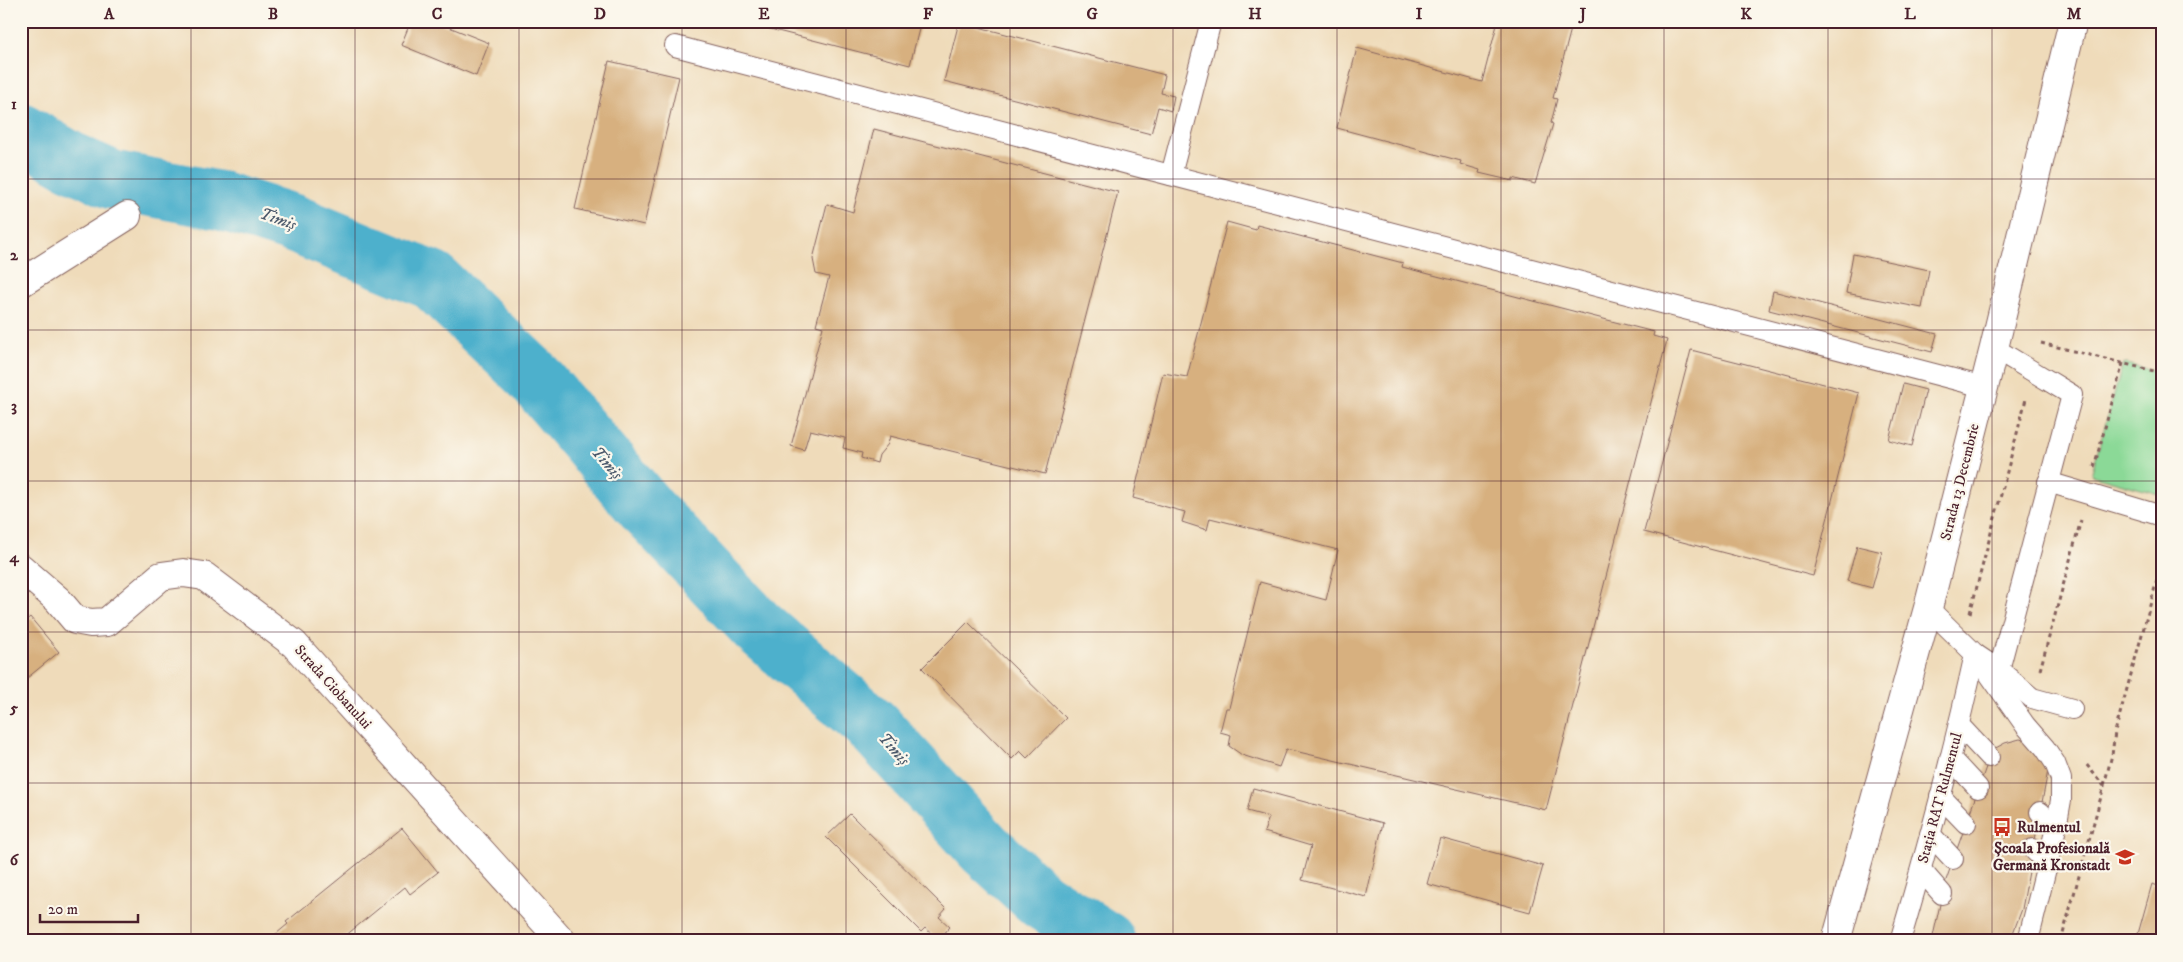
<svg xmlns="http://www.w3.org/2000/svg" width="2183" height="962" font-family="'IM FELL DW Pica',serif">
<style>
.green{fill:#8bd997;stroke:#6a7c61}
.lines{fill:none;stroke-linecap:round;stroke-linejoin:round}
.river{stroke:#4db0cc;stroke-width:59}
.building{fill:#d7b07f}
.lane-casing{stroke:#84615d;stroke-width:22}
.street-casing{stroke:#84615d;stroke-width:30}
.secondary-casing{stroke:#84615d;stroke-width:30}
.path{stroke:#84615d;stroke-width:3;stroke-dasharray:4 4;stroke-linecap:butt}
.lane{stroke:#fff;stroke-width:20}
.street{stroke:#fff;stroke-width:28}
.secondary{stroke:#fff;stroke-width:28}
.grid{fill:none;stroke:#4a1f2b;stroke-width:1;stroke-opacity:0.55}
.labels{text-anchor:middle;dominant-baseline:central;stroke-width:4.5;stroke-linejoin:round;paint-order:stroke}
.street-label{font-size:15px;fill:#4a1f2b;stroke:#fbf7ec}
.poi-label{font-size:15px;font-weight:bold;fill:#4a1f2b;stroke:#fbf7ec;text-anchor:start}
.water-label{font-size:16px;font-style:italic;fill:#4b596b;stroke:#fbf7ec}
.neatline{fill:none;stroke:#4a1f2b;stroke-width:2}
.grid-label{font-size:16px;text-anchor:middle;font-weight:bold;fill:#4a1f2b}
</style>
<rect width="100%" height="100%" fill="#fbf7ec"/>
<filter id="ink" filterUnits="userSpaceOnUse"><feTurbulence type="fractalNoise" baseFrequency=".02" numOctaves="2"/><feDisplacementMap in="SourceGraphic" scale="10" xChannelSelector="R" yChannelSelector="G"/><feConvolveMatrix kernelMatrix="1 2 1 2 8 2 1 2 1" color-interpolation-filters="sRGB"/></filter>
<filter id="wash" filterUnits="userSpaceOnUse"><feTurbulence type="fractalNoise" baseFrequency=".0096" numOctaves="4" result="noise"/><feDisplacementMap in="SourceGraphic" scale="20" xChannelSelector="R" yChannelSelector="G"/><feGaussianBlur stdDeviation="1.12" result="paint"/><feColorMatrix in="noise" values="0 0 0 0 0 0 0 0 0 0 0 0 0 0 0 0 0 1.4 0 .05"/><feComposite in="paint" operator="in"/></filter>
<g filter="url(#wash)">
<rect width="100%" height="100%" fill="#efdbba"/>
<path class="green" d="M2123 363 2162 373V495L2091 475Z"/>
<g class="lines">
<path class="river" d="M21 132 72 162 113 180 222 201 292 223 433 281 532 375 648 511 757 626 873 726 985 849 1041 900 1106 941"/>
</g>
<g id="blocks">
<g class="building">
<path d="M411 21H434L489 43 476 76 401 45Z"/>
<path d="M739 21H921L910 65Z"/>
<path d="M1498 21H1573L1553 98 1557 99 1551 123 1553 124 1535 184 1513 178V181L1479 173 1480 170 1460 164 1461 161 1337 128 1357 48 1482 82Z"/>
<path d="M959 22 1165 75 1161 93 1174 96 1171 111 1158 107 1151 134 944 81Z"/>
<path d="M609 61 679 77 644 225 575 209Z"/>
<path d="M874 129 1118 192 1045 474 890 436 888 444 879 455 877 463 861 458 862 453 843 448 845 438 810 430 804 450 791 446 823 327 816 325 829 277 816 274 813 259 827 204 853 212Z"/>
<path d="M1227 222 1256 230 1257 225 1403 263 1402 267 1654 332 1653 336 1667 340 1546 810 1286 749 1279 767 1242 755 1229 746 1231 735 1220 732 1226 708H1229L1260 582 1326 600 1338 550 1210 518 1207 530 1182 522 1185 512 1133 498 1163 373 1187 377Z"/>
<path d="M1853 254 1929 270 1922 308 1846 293Z"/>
<path d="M1773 291 1937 334 1932 352 1769 310Z"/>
<path d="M1691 350 1859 393 1813 576 1644 532Z"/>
<path d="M1903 384 1926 390 1912 446 1889 440Z"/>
<path d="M1857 546 1882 552 1872 588 1847 581Z"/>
<path d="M30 617 59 652 21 683V625Z"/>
<path d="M968 622 1066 718 1027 758 1020 751 1012 759 922 668Z"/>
<path d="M2020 739 2036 744 2049 765 2022 909 2010 941H1932L1944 886 1992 750 2005 743Z"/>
<path d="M1253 788 1383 823 1366 897 1302 880 1311 846 1264 832 1269 817 1247 811Z"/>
<path d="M850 814 946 909 939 917 950 927 938 940 925 928 921 932 826 837Z"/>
<path d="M402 828 438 872 410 894 405 887 339 941H282L276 934 288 924 286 922Z"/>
<path d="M1440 838 1543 866 1530 912 1427 884Z"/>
<path d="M2152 884 2162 887V941H2136Z"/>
</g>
</g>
</g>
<g filter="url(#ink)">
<use href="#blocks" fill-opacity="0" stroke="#84615d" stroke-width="1"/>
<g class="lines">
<g class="lane-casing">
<g id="lane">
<path d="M675 46 1984 387"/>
<path d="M1171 175 1211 21"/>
<path d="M2048 482 2162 516"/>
<path d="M1928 608 1975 654 2025 725 2045 748 2055 763 2061 779V800L2056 828 2028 941"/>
<path d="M1975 654 1999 670 2072 395 1994 348"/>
<path d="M1999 670 2032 698 2072 709"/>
<path d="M1959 725 1989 757"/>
<path d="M1950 758 1978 788"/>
<path d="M1940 796 1966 823"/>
<path d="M2040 812 2056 828"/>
<path d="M1930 834 1953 859"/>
<path d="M2033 849 2049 865"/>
<path d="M1921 870 1942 894"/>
<path d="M1900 941C1928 846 1954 750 1975 654"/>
</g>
</g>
<g class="street-casing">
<g id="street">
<path d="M21 283 127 216"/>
<path d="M21 568 58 600 75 620 91 623 107 622 161 576 183 573 204 576 294 644 562 941"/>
</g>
</g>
<g class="secondary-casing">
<path id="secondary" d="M1836 941 1928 608 1994 348 2073 21"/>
</g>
<g class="path">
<path d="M2041 343 2162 373"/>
<path d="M2094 467 2123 363"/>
<path d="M1970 613 2026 399"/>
<path d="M2040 670 2081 520"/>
<path d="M2104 785 2112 755 2115 732 2162 562"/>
<path d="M2061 941 2104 786 2086 764"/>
</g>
<use href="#lane" class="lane"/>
<use href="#street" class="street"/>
<use href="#secondary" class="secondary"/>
</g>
</g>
<path class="grid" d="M191 21V941M355 21V941M519 21V941M682 21V941M846 21V941M1010 21V941M1173 21V941M1337 21V941M1501 21V941M1664 21V941M1828 21V941M1992 21V941M21 179H2162M21 330H2162M21 481H2162M21 632H2162M21 783H2162"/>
<defs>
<g id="bus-bare" transform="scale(1.5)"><path d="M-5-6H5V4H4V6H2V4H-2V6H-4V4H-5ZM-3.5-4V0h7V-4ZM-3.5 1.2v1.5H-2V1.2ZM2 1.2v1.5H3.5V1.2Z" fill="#c8321e" stroke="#fbf7ec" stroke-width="2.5" paint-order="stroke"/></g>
<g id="university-bare" transform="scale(1.5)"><path d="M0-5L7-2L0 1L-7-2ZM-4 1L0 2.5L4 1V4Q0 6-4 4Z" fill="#c8321e" stroke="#fbf7ec" stroke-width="2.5" paint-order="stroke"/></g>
</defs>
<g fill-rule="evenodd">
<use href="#bus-bare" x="2002" y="827"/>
<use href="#university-bare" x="2125" y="857"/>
</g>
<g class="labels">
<g class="street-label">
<text transform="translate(1960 482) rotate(-76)">Strada 13 Decembrie</text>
<text transform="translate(333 687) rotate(48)">Strada Ciobanului</text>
<text transform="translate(1940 798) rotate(-75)">Stația RAT Rulmentul</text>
</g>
<g class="poi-label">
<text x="2017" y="827">Rulmentul</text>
<text x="2110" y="848" text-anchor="end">Școala Profesională<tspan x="2110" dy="17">Germană Kronstadt</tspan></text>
</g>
<g class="water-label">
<text transform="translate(278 219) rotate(19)">Timiș</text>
<text transform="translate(607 463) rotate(49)">Timiș</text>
<text transform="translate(894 749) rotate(48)">Timiș</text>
</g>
</g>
<rect width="2183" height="962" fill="none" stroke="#fbf7ec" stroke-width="55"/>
<path d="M40 914v8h98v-8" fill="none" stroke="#4a1f2b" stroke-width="2.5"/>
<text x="48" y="914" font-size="15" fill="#4a1f2b" stroke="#fbf7ec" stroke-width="4" paint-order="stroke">20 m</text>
<rect x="28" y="28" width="2128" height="906" class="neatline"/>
<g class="grid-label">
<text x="109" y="19">A</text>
<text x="273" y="19">B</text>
<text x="437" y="19">C</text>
<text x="600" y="19">D</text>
<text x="764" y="19">E</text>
<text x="928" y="19">F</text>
<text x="1092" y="19">G</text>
<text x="1255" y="19">H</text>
<text x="1419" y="19">I</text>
<text x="1583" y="19">J</text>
<text x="1746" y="19">K</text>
<text x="1910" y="19">L</text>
<text x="2074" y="19">M</text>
<text x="14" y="109">1</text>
<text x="14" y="260">2</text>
<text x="14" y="411">3</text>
<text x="14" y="562">4</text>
<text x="14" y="713">5</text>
<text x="14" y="865">6</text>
</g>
</svg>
